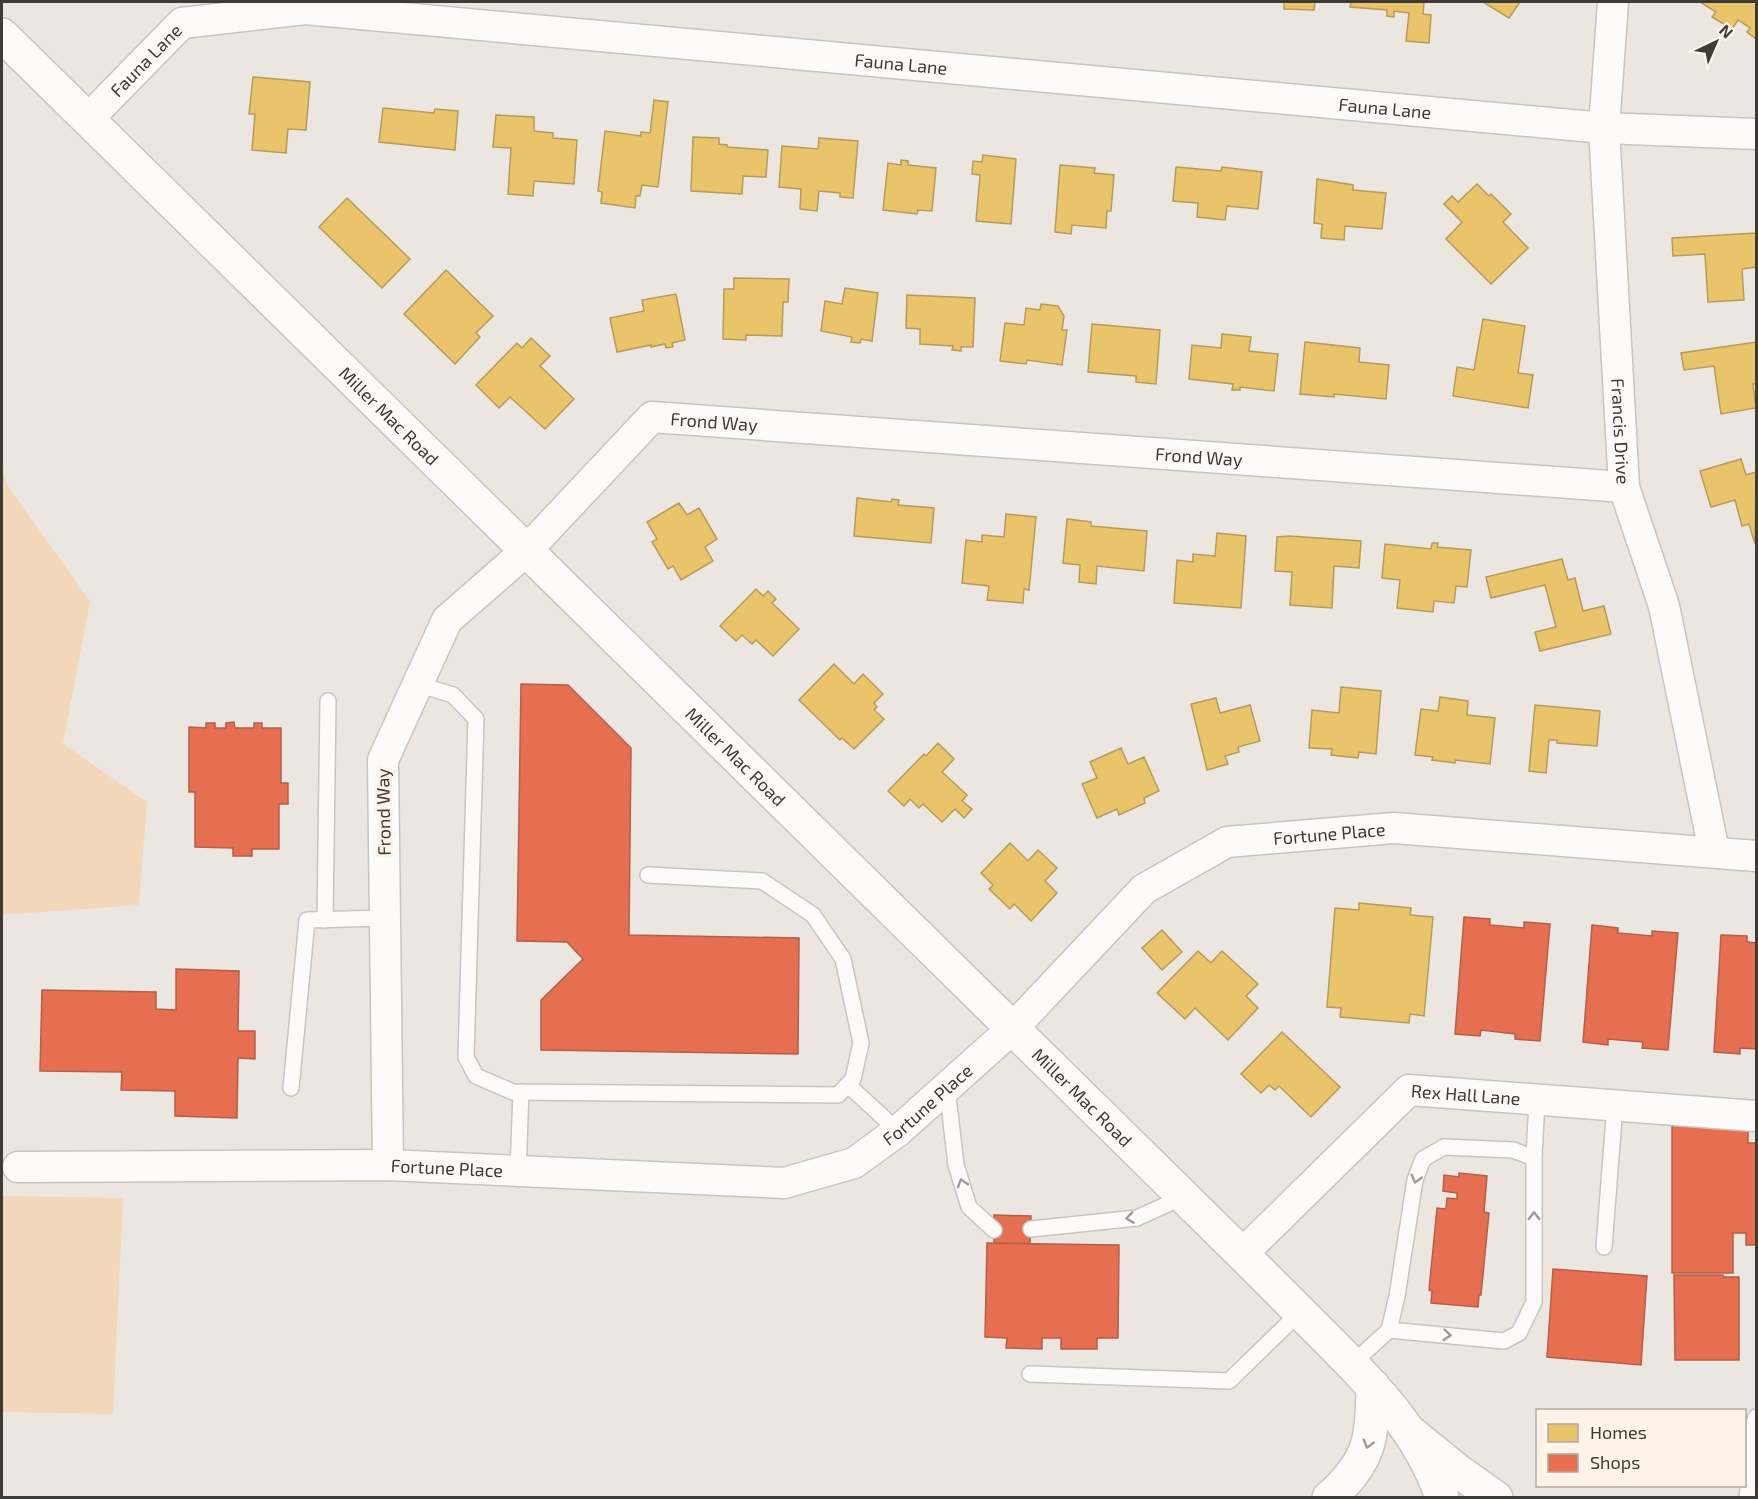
<svg xmlns="http://www.w3.org/2000/svg" width="1758" height="1499" font-family="'Exo 2',sans-serif">
<style>
.green{fill:#f3d7ba}
.homes{fill:#e9c46a;stroke:#b69b5a;stroke-width:1.5}
.shops{fill:#e76f51;stroke:#b45f49;stroke-width:1.5}
.lines{fill:none;stroke-linecap:round;stroke-linejoin:round}
.lane-casing{stroke:#c8c4bf;stroke-width:18}
.street-casing{stroke:#c8c4bf;stroke-width:33}
.secondary-casing{stroke:#c8c4bf;stroke-width:36}
.primary-casing{stroke:#c8c4bf;stroke-width:36}
.lane{stroke:#fcfbfa;stroke-width:15}
.street{stroke:#fcfbfa;stroke-width:30}
.secondary{stroke:#fcfbfa;stroke-width:33}
.primary{stroke:#fcfbfa;stroke-width:33}
.oneway{stroke:#9d9a98}
.labels{text-anchor:middle;dominant-baseline:central;stroke-width:6;stroke-linejoin:round;paint-order:stroke}
.street-label{font-size:18px;fill:#3e3a36;stroke:#fef3e9}
</style>
<rect width="100%" height="100%" fill="#ece6e1"/>
<g class="green">
<path d="M2 463 7 485 90 601 63 744 147 802 139 905 2 915Z"/>
<path d="M2 1196 123 1198 113 1414 2 1412Z"/>
</g>
<g class="homes">
<path d="M1284 2H1315L1314 10 1284 9Z"/>
<path d="M1351 2H1424L1423 14 1431 15 1429 43 1406 41 1409 13 1394 11V17L1387 16V10L1350 7Z"/>
<path d="M1483 2H1520L1509 18Z"/>
<path d="M1700 2H1756V39L1747 32 1750 28 1738 20 1732 29 1712 17 1716 12Z"/>
<path d="M253 77 310 82 306 130 288 129 286 153 252 150 255 114H249Z"/>
<path d="M654 100 668 102 658 187 642 185 640 196H636L635 208 601 203 602 192 598 191 605 131 641 136V132L650 133Z"/>
<path d="M383 108 434 113 435 109 458 111 455 150 379 142Z"/>
<path d="M496 115 534 117V131L553 133V138L577 140 574 184 534 181 533 196 508 194 511 148 493 147Z"/>
<path d="M693 137 719 138V144L727 145V147L768 150 766 177 743 176 742 194 691 191Z"/>
<path d="M819 138 858 141 853 198 840 197V193L819 191 817 211 800 209 801 189 779 187 782 146 818 149Z"/>
<path d="M983 155 1016 159 1011 224 976 221 980 175 972 174 973 161 982 162Z"/>
<path d="M901 160 908 161V165L936 168 932 211 918 210 917 214 883 210 888 163 901 165Z"/>
<path d="M1060 165 1095 168 1094 173 1114 175 1111 211H1107L1106 228 1072 225 1071 234 1055 232Z"/>
<path d="M1176 167 1221 171 1222 167 1262 172 1258 209 1227 206 1225 220 1197 217 1198 203 1173 201Z"/>
<path d="M1317 179 1353 185V190L1386 193 1382 229 1345 226 1344 240 1321 238 1322 224 1314 223Z"/>
<path d="M1477 184 1489 196 1491 194 1511 214 1503 222 1528 248 1491 284 1446 239 1462 222 1444 204 1452 196 1458 202Z"/>
<path d="M347 198 410 259 382 288 319 227Z"/>
<path d="M1756 233V267L1742 269 1744 300 1708 302 1705 254 1673 256 1672 238Z"/>
<path d="M446 270 493 316 476 333 480 337 455 364 404 314Z"/>
<path d="M734 278 789 279 788 302H783L782 336 746 335V340L723 339 724 289H734Z"/>
<path d="M845 288 878 293 872 341 861 339 860 343 851 342 852 337 821 331 825 301 842 304Z"/>
<path d="M676 294 685 340 672 343 673 347 666 348 665 344 651 347V345L617 352 610 318 644 311 642 300Z"/>
<path d="M907 295 975 298 973 347H961V351L952 350 953 346 920 344V329L906 328Z"/>
<path d="M1041 304 1058 306 1064 316 1062 330H1067L1062 365 1027 360 1026 364 1000 361 1005 323 1024 325 1026 308 1040 310Z"/>
<path d="M1483 319 1525 326 1518 373 1533 375 1528 408 1453 396 1457 367 1474 370Z"/>
<path d="M1092 324 1160 330 1156 384 1136 382V376L1088 372Z"/>
<path d="M1222 334 1251 337 1249 351 1278 354 1274 391 1240 387V390H1232L1233 384 1189 379 1192 345 1221 348Z"/>
<path d="M531 338 550 356 540 366 574 399 545 429 510 397 499 408 476 385 517 343 522 348Z"/>
<path d="M1305 342 1360 348 1359 362 1389 365 1386 399 1334 394V397L1300 394Z"/>
<path d="M1756 342V384H1753L1756 408 1721 414 1714 366 1684 370 1681 353Z"/>
<path d="M1741 459 1746 475 1756 472 1755 544 1749 524 1742 526 1735 500 1711 507 1700 471Z"/>
<path d="M857 498 891 502 892 499 899 500 898 505 934 508 931 543 854 536Z"/>
<path d="M679 503 687 515 699 508 717 539 705 547 713 561 681 580 673 566 668 569 652 542 657 539 647 522Z"/>
<path d="M1006 514 1036 517 1029 590 1024 589 1023 603 987 600 989 586 962 583 966 540 982 542V535L1004 537Z"/>
<path d="M1067 519 1091 522V526L1147 531 1144 571 1097 566 1096 584 1079 582 1080 565 1063 563Z"/>
<path d="M1217 533 1246 536 1241 608 1174 603 1177 560 1193 562V554L1215 556Z"/>
<path d="M1289 536 1361 541 1359 568 1334 566 1332 608 1290 605 1292 572 1275 571 1277 537Z"/>
<path d="M1432 543H1438L1437 547 1471 550 1467 587 1456 586 1454 603 1434 601 1433 612 1397 608 1400 580 1382 578 1385 544 1431 549Z"/>
<path d="M1562 559 1568 580 1575 578 1583 611 1604 606 1611 634 1540 651 1535 632 1556 627 1545 585 1491 598 1486 577Z"/>
<path d="M756 589 763 596 768 591 776 599 772 603 799 629 773 656 756 640 752 644 742 635 736 641 720 626Z"/>
<path d="M834 664 854 684 863 674 883 694 874 703 877 707 874 710 884 719 854 749 842 738 840 740 799 700Z"/>
<path d="M1341 687 1381 691 1376 754 1359 752 1358 758 1331 755 1332 749 1309 748 1312 710 1339 713Z"/>
<path d="M1440 697 1468 701 1467 715 1495 718 1490 764 1455 760V763L1432 760 1433 757 1415 755 1421 709 1438 711Z"/>
<path d="M1216 698 1220 713 1250 705 1260 741 1238 747 1239 752 1225 756 1228 764 1207 770 1191 704Z"/>
<path d="M1535 705 1600 711 1597 746 1557 743V740H1549L1546 773 1529 771Z"/>
<path d="M938 743 954 759 942 772 967 795 962 801 972 809 964 818 955 809 942 822 923 804 919 808 910 799 904 806 888 791 924 754 926 756Z"/>
<path d="M1121 748 1128 764 1144 757 1159 791 1144 798 1145 803 1119 815 1117 809 1097 818 1082 784 1097 778 1090 762Z"/>
<path d="M1010 843 1028 861 1038 850 1057 868 1045 881 1057 893 1031 921 1014 904 1010 909 989 889 993 885 981 873Z"/>
<path d="M1359 903 1411 908 1410 915 1433 917 1424 1016 1410 1014 1409 1023 1340 1017 1341 1008 1327 1007 1335 908 1359 910Z"/>
<path d="M1162 930 1182 952 1162 970 1142 948Z"/>
<path d="M1198 951 1211 963 1222 951 1258 984 1246 996 1258 1008 1228 1040 1195 1008 1185 1019 1157 993Z"/>
<path d="M1282 1032 1340 1087 1311 1117 1279 1086 1275 1090 1269 1085 1261 1093 1241 1074Z"/>
</g>
<g class="shops">
<path d="M521 684 568 685 631 748 629 935 799 938 798 1054 541 1050V1000L583 959 567 942 517 941Z"/>
<path d="M234 722 235 728H254V723H262V728H281V783H288V804H279V849H252V856H233V848L195 847V792H189V727L206 728V723H215V728H226V723Z"/>
<path d="M1464 917 1490 919V925L1524 928V922L1550 924 1540 1041 1515 1039V1034L1481 1030 1480 1036 1455 1034Z"/>
<path d="M1592 925 1618 928V933L1652 936V931L1678 933 1668 1050 1642 1048 1643 1042 1608 1039V1045L1583 1042Z"/>
<path d="M1721 935 1747 936V942L1756 943V1049L1740 1048V1054L1714 1052Z"/>
<path d="M176 969 239 971 238 1031H255V1059L238 1058 237 1118 175 1116V1091L121 1090 122 1072 40 1071 42 990 156 992V1009L176 1010Z"/>
<path d="M1672 1125H1748V1143H1756V1245H1746V1233H1733V1273H1672Z"/>
<path d="M1459 1173 1487 1176 1484 1212 1489 1213 1481 1295H1479L1478 1307 1431 1303 1432 1291 1429 1290 1437 1208 1446 1209 1447 1198 1457 1199V1193L1443 1191 1444 1175 1459 1177Z"/>
<path d="M994 1215 1031 1216 1030 1244 994 1243Z"/>
<path d="M987 1243 1119 1245 1118 1338H1097V1349H1061V1338H1042V1349L1006 1348 1007 1338 985 1337Z"/>
<path d="M1553 1269 1647 1276 1641 1365 1547 1357Z"/>
<path d="M1674 1275H1723L1724 1277H1739V1360H1675Z"/>
</g>
<g class="lines">
<g class="lane-casing">
<g id="lane">
<path d="M417 684 453 695 476 719 466 1057 476 1076 513 1092 838 1095 853 1079 861 1043 843 959 813 915 762 881 648 875"/>
<path d="M325 920 328 701"/>
<path d="M848 1085 898 1131"/>
<path d="M947 1087 956 1165 969 1207 994 1230"/>
<path d="M291 1088 307 920 385 918"/>
<path d="M1534 1158 1537 1099"/>
<path d="M518 1171 521 1092"/>
<path d="M1031 1229 1137 1218 1183 1197"/>
<path d="M1604 1247 1615 1105"/>
<path d="M1352 1364 1389 1330 1397 1296 1415 1180 1423 1159 1444 1147 1513 1150 1534 1158V1302L1519 1333 1504 1341 1389 1330"/>
<path d="M1030 1374 1229 1381 1300 1312"/>
<path d="M1747 1498 1754 1423 1756 1417"/>
</g>
</g>
<g class="street-casing">
<g id="street">
<path id="s1" d="M1613 2 1604 128 1624 487 1664 606 1714 851"/>
<path id="s2" d="M87 120 182 23 305 9 1604 128 1756 134"/>
<path id="s3" d="M388 1165 383 760 447 620 526 551 652 417 1624 487"/>
<path id="s4" d="M18 1167 388 1165 784 1183 854 1163 898 1131 1012 1029 1144 889 1227 842 1394 828 1756 856"/>
<path id="s5" d="M1242 1254 1409 1090 1756 1116"/>
</g>
</g>
<g class="secondary-casing">
<g id="secondary">
<path id="s6" d="M2 35 1242 1254C1270 1282 1299 1311 1327 1339 1373 1385 1422 1434 1442 1498"/>
</g>
</g>
<g class="primary-casing">
<g id="primary">
<path d="M1410 1432 1458 1471 1496 1498"/>
<path d="M1329 1498C1371 1461 1372 1439 1373 1386"/>
</g>
</g>
<use href="#lane" class="lane"/>
<use href="#street" class="street"/>
<use href="#secondary" class="secondary"/>
<use href="#primary" class="primary"/>
</g>
<defs><path id="oneway-chevron" d="M-2-3.5L2.5 0L-2 3.5" fill="none" stroke-width="1.6" stroke-linecap="round" stroke-linejoin="round" transform="scale(1.5)"/></defs>
<g class="oneway">
<use href="#oneway-chevron" transform="translate(1416 1179) rotate(106)"/>
<use href="#oneway-chevron" transform="translate(962 1183) rotate(-107)"/>
<use href="#oneway-chevron" transform="translate(1534 1216) rotate(-90)"/>
<use href="#oneway-chevron" transform="translate(1130 1218) rotate(172)"/>
<use href="#oneway-chevron" transform="translate(1447 1335) rotate(5)"/>
<use href="#oneway-chevron" transform="translate(1368 1444) rotate(106)"/>
</g>
<g class="labels">
<g class="street-label">
<text stroke="none"><textPath href="#s2" startOffset="84">Fauna Lane</textPath></text>
<text stroke="none"><textPath href="#s2" startOffset="858">Fauna Lane</textPath></text>
<text stroke="none"><textPath href="#s2" startOffset="1344">Fauna Lane</textPath></text>
<text stroke="none"><textPath href="#s6" startOffset="543">Miller Mac Road</textPath></text>
<text stroke="none"><textPath href="#s3" startOffset="910">Frond Way</textPath></text>
<text stroke="none"><textPath href="#s1" startOffset="430">Francis Drive</textPath></text>
<text stroke="none"><textPath href="#s3" startOffset="1396">Frond Way</textPath></text>
<text stroke="none"><textPath href="#s6" startOffset="1029">Miller Mac Road</textPath></text>
<text transform="translate(383 812) rotate(-91)">Frond Way</text>
<text stroke="none"><textPath href="#s4" startOffset="1437">Fortune Place</textPath></text>
<text stroke="none"><textPath href="#s6" startOffset="1515">Miller Mac Road</textPath></text>
<text stroke="none"><textPath href="#s5" startOffset="291">Rex Hall Lane</textPath></text>
<text stroke="none"><textPath href="#s4" startOffset="933">Fortune Place</textPath></text>
<text stroke="none"><textPath href="#s4" startOffset="429">Fortune Place</textPath></text>
</g>
</g>
<rect width="1758" height="1499" fill="none" stroke="#3e3a36" stroke-width="6"/>
<rect x="1536" y="1409" width="210" height="78" fill="#fef3e9" stroke="#b1a9a1" stroke-width="1.5"/>
<rect x="1548" y="1424" width="30" height="18" fill="#e9c46a" stroke="#b1a9a1" stroke-width="1.5"/>
<text x="1590" y="1439" font-size="18" fill="#3e3a36">Homes</text>
<rect x="1548" y="1454" width="30" height="18" fill="#e76f51" stroke="#b1a9a1" stroke-width="1.5"/>
<text x="1590" y="1469" font-size="18" fill="#3e3a36">Shops</text>
<g transform="translate(1716 42) rotate(44)" stroke="#fef3e9" stroke-width="4.5" paint-order="stroke">
<path d="M0-4.5L10 22L0 15L-10 22Z" fill="#3e3a36"/>
<text y="-9" font-size="16" font-weight="bold" text-anchor="middle" fill="#3e3a36">N</text>
</g>
</svg>
